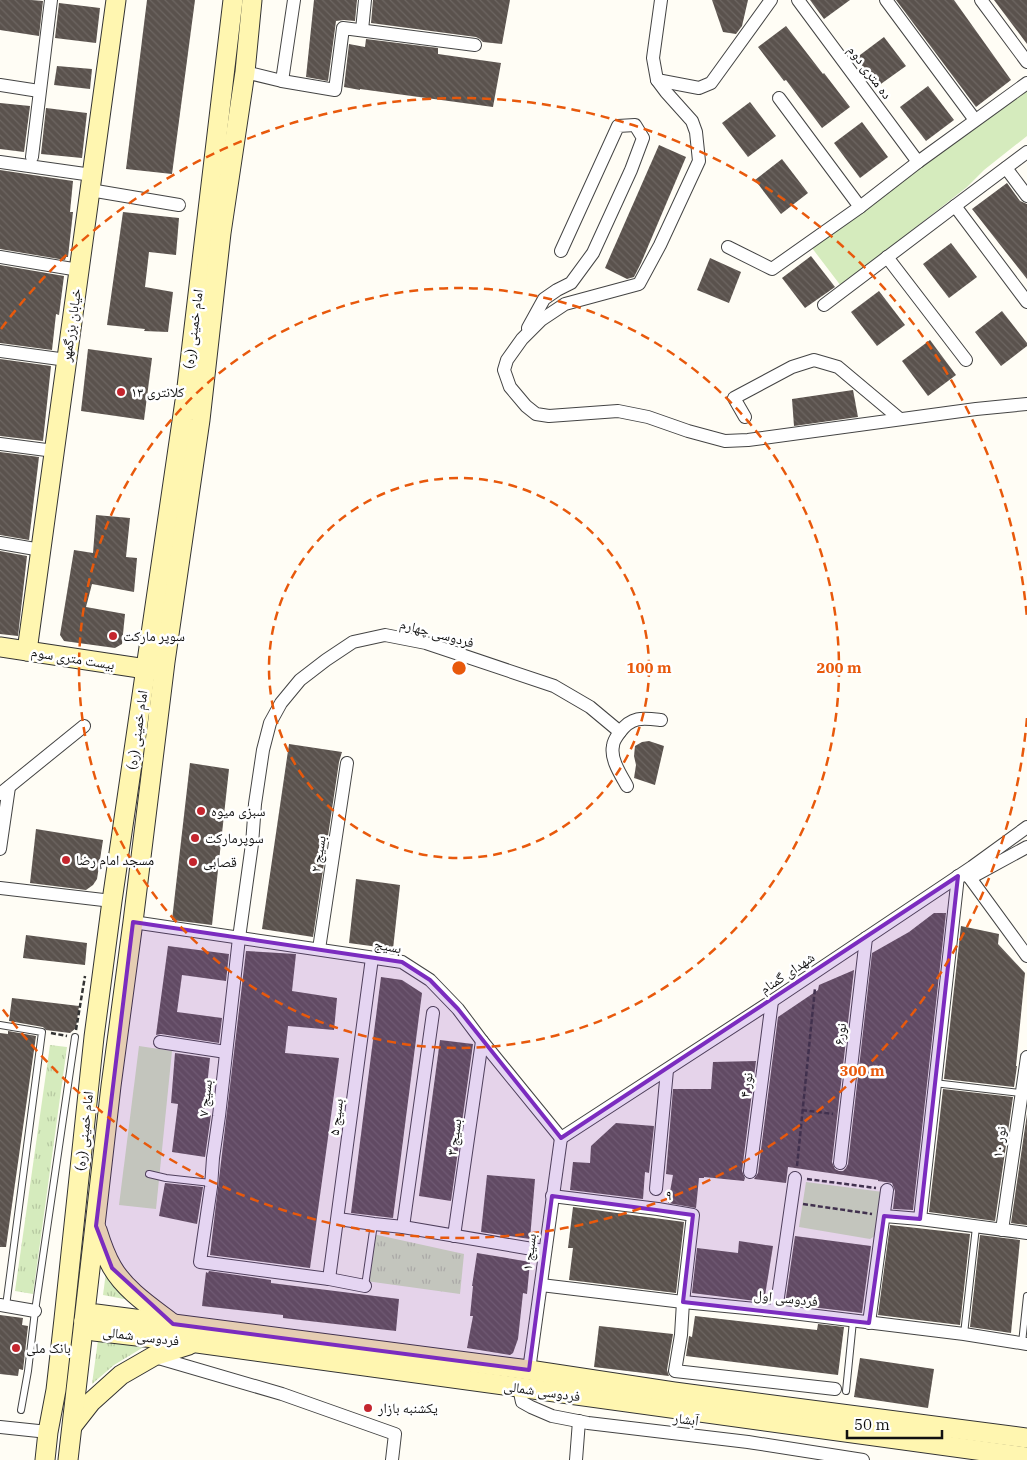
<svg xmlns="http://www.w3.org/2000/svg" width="1027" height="1460" font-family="'IBM Plex Serif','Noto Naskh Arabic',serif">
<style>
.grass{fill:url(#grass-tufts)}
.park{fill:#d5ebbd}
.building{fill:url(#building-back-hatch)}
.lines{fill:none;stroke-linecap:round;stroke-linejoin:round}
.lane-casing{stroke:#444;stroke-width:8}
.street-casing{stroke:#444;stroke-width:14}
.secondary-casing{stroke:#333;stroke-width:21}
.path{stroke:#333;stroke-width:2.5;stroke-dasharray:5 2.5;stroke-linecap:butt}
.lane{stroke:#fff;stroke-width:6}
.street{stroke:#fff;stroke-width:12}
.secondary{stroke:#fff6b0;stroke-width:19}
.marked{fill:#7b2cbf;fill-opacity:0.2;stroke:#7b2cbf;stroke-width:4;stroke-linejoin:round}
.ring{fill:none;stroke:#e8590c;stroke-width:2.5;stroke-dasharray:9 6}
.poi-dot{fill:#c4262e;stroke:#fff;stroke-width:2}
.labels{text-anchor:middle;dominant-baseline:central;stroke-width:5;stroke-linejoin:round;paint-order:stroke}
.street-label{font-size:14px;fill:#111;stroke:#fff}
.poi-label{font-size:14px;fill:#111;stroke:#fff;text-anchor:start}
.centre{fill:#e8590c;stroke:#fff;stroke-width:2.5}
.ring-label{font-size:15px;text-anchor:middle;font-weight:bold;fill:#e8590c;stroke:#fff;stroke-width:5;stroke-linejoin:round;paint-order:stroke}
</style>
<defs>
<pattern id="grass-tufts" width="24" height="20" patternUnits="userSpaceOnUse" patternTransform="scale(1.25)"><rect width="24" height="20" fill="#d5ebbd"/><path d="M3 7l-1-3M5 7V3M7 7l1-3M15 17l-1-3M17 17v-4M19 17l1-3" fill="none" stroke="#b6c8a1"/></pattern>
<pattern id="building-back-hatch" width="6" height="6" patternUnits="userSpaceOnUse" patternTransform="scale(1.25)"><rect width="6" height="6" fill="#5a524d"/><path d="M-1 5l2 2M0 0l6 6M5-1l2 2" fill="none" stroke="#6d6662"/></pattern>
</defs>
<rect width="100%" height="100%" fill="#fffdf5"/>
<g class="grass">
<path d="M50 1045 67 1047 33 1294 15 1291Z"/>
<path d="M373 1234 464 1254 460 1294 366 1281Z"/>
<path d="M106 1272 129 1300 103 1295Z"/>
<path d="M98 1340 147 1345 114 1365 92 1384Z"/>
</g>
<g class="park">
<path d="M1027 90V136L984 170 967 187 841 286 812 248Z"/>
<path d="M139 1046 172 1051 156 1209 119 1205Z"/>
<path d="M806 1182 883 1192 878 1234 870 1239 799 1227Z"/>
</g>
<g class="building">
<path d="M0 0H31L43 1 39 36 0 30Z"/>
<path d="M147 0H195L172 174 126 169Z"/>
<path d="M314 0H357L355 21 344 20 336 21 328 81 306 77Z"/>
<path d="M373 0H510L502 44 483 42 480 39 476 37 371 23Z"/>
<path d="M712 0H748L742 26 736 34 723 32Z"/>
<path d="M810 0H850L824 19Z"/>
<path d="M896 0H954L1011 80 976 107Z"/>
<path d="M994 0H1027V44Z"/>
<path d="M59 3 100 8 96 43 55 38Z"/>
<path d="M786 26 823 74 824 73 850 107 822 128 786 80 784 81 758 47Z"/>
<path d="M884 37 906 66 878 86 856 58Z"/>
<path d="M366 39 438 48V54L501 63 493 107 360 89V90L344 87 349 44 365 47Z"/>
<path d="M57 66 92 69 90 89 54 85Z"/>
<path d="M928 86 954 120 926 141 900 107Z"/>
<path d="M750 102 776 136 748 157 722 123Z"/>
<path d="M0 103 30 106 24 152 0 149Z"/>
<path d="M46 108 87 113 82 158 41 154Z"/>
<path d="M862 122 888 157 860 178 834 143Z"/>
<path d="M659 145 686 157 641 263 634 277 627 279 605 268Z"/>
<path d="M782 159 808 193 781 214 755 180Z"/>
<path d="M0 170 73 181 70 212H73L68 257H66L65 260 0 249Z"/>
<path d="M1007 183 1020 201 1027 204V279L972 209Z"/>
<path d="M123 212 179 218 176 255 149 252 145 287 173 292 168 332 144 331 145 329 107 325Z"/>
<path d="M951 243 977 277 949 298 923 264Z"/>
<path d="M811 256 835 287 805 308 782 278Z"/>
<path d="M710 258 741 272 729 303 697 290Z"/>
<path d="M0 265 64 276 59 315 56 314 52 350 0 343Z"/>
<path d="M879 291 905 325 877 346 851 312Z"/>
<path d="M1002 311 1027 343V346L1001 366 975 332Z"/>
<path d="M930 340 956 375 928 396 902 361Z"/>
<path d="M88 349 152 358 144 420 81 411Z"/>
<path d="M0 359 51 366 43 441 0 436Z"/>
<path d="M853 390 858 417 794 426 792 399Z"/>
<path d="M0 452 39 457 29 540 0 535Z"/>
<path d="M96 515 130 518 126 557 137 558 134 592 92 584 86 607 125 614 122 644 115 648 64 641 60 635 74 550 93 553Z"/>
<path d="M0 551 27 556 18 636 0 634Z"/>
<path d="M649 741 664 746 655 785 634 778 636 765 634 756 635 746 642 742Z"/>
<path d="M289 744 342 752 339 762 313 937 262 929Z"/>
<path d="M190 763 229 769 212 925 172 920Z"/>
<path d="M36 829 103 840 97 879 93 885 86 890 30 883Z"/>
<path d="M356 879 400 885 393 949 349 943Z"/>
<path d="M934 913H946L913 1210 893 1209 895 1191 892 1183 878 1181V1180L788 1167 786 1183 754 1179 758 1173 778 1017 818 990 819 985 854 970 832 1162 835 1169 839 1171H843L846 1168 848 1164 872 953 909 932Z"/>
<path d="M961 926 999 934 998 944 1025 973 1016 1066H1017L1014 1087 944 1079Z"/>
<path d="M26 935 87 943 85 965 23 958Z"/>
<path d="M168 946 229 954 226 981 182 975 177 1012 222 1018 219 1043 161 1034 156 1035Z"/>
<path d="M246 951 296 954 292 991 337 998 334 1030 288 1026 285 1053 339 1058 310 1268 210 1255Z"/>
<path d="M381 977 402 980 422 993 393 1218 351 1213Z"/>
<path d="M12 998 79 1006 76 1028 70 1033 46 1030 43 1027 9 1021Z"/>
<path d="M8 1031 36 1036 6 1247H0V1033L8 1034Z"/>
<path d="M440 1040 473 1044 451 1201 419 1196Z"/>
<path d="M175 1053 210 1058 204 1114 211 1115 205 1157 172 1152 178 1104 171 1103Z"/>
<path d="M756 1061 742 1171 745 1178 744 1181 704 1177V1178H699L696 1208 668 1203 673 1175 666 1174 673 1089H711L713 1062Z"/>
<path d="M943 1089 1013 1097 995 1221 929 1212Z"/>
<path d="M1027 1114V1225L1011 1223Z"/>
<path d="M616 1123 654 1126 649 1173 645 1172 643 1199 570 1190 573 1162 590 1163 591 1146Z"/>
<path d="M487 1175 535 1179 530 1239 481 1232Z"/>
<path d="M165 1183 203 1187 197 1224 159 1216Z"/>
<path d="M573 1207 684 1222 676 1293 569 1280 573 1248H568Z"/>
<path d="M890 1225 970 1234 960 1325 878 1315Z"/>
<path d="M980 1235 1020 1240 1011 1333 970 1327Z"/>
<path d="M795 1236 871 1246 862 1313 785 1304Z"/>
<path d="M739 1241 773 1246 764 1302 692 1293 697 1248 738 1253Z"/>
<path d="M477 1253 530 1262 527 1294 523 1293 518 1339 513 1353 510 1355 467 1348 473 1316H470L473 1286H472Z"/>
<path d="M209 1271 271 1280V1283L399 1299 396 1331 283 1318V1315L202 1306 206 1272 208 1273Z"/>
<path d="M0 1315 23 1318 22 1325 28 1326 23 1370 19 1369 18 1376 0 1374Z"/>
<path d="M695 1316 817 1330 818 1324 844 1327 838 1375 686 1356 689 1336 692 1337Z"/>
<path d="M599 1326 673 1334 667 1370 669 1376 594 1367Z"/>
<path d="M860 1358 934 1369 928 1408 854 1397Z"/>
</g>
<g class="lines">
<g class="lane-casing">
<g id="lane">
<path d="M0 1025 42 1032 6 1306"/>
<path d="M934 1083 1021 1093"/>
<path d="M149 1174 166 1178 211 1183"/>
<path d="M365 1286 374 1224"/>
<path d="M964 1334 976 1227"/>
<path d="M1022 1343 1027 1296"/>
<path d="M846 1391 853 1321"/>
<path d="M21 1410 28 1371 35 1311 75 1037"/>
</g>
</g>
<g class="street-casing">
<g id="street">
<path d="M661 0 653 58 657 80 666 92 692 121 696 132 699 161 660 245 639 284 565 304 541 320 522 339 507 360 504 370 510 387 526 406 536 414 549 416 618 411 648 417 688 431 725 441 748 440 976 409 1027 404"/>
<path d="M798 0 918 162"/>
<path d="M886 0 975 120"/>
<path d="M981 0 1027 62"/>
<path d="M362 30 365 0"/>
<path d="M245 72 282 81 335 90 343 28 475 45"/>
<path d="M657 80 699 88 711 83 771 0"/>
<path d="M282 81 294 0"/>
<path d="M0 85 39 91"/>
<path d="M779 98 860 207"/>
<path d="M32 157 51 0"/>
<path d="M0 162 92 175"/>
<path d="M1006 168 1027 196"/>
<path d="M90 190 179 205"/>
<path d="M955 206 1027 152"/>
<path d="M728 247 772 269 860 207 918 162 1027 83"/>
<path d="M0 257 79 270"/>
<path d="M887 257 966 360"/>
<path d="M824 305 955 206 1027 302"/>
<path d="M528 328 544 299 557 290 571 283 593 253 631 170 643 138 635 125 618 126 561 251"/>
<path d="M0 351 67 360"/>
<path d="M745 417 734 398 792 367 814 360 838 367 900 419"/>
<path d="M0 444 54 451"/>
<path d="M0 543 41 550"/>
<path d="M627 786C621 775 610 759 613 746 613 741 617 736 620 732 632 716 643 718 661 720"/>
<path d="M0 794 84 726"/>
<path d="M0 849 9 787"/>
<path d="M970 878 1027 956"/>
<path d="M970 878 1027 847"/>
<path d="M0 888 112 901"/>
<path d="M133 922 402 962 430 980 458 1009 482 1041 561 1138"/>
<path d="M319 949 347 763"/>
<path d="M160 1042 226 1052"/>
<path d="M561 1138 772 1001 972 867 1027 827"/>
<path d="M840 1163 866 938"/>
<path d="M750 1172 772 1001"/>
<path d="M656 1189 667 1070"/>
<path d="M552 1196 658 1209 693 1215 683 1302 681 1335 675 1371 835 1389"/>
<path d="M884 1216 920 1219 1027 1233"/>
<path d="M338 1219 374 1224 403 1227 544 1251"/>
<path d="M920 1219 958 876H962"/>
<path d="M403 1227 433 1013"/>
<path d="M1002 1230 1027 1057"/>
<path d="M454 1236 482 1041"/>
<path d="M329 1279 372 958"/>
<path d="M541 1285 683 1302 776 1311 964 1334 1027 1344"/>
<path d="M365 1286 329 1279 200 1262 211 1187 213 1158 219 1116 239 938 252 844 255 804 263 750 270 723 281 703 300 680 326 660 353 642 385 635 426 643 554 686 590 707 620 732"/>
<path d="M0 1305 35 1311"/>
<path d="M776 1311 795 1178"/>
<path d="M869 1323 887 1190"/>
<path d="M155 1357 282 1394 395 1434 392 1460"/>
<path d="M529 1370 561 1138"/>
<path d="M519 1388 522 1402 531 1407 552 1416 588 1423 748 1442 863 1460"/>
<path d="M0 1427 48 1432"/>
<path d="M576 1460 579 1421"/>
</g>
</g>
<g class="secondary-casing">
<g id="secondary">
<path d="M0 647 146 669"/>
<path d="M27 651 116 0"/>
<path d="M97 1230C101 1243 105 1255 112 1267 125 1290 151 1307 172 1323"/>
<path d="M84 1321 94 1331 197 1343 1027 1457"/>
<path d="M84 1321 96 1314 529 1370 674 1392 1027 1438"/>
<path d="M73 1425 91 1402 121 1375 154 1356 189 1345"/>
<path d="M45 1460 48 1432 56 1390 64 1319 94 1037 112 901 187 387 233 0"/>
<path d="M68 1460 111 1086 133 922 165 662 200 420 221 233 245 72 252 0"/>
</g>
</g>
<g class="path">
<path d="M76 1030 85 976"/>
<path d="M51 1033 67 1036"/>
<path d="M802 1110 833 1114"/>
<path d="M797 1166 815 988"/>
<path d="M807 1179 876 1188"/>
<path d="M803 1204 872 1214"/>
</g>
<use href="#lane" class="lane"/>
<use href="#street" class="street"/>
<use href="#secondary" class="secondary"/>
</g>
<path class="marked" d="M958 876 920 1219 884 1216 869 1323 683 1302 693 1215 552 1196 529 1370 173 1324 112 1268 96 1226 133 922 402 962 430 980 458 1009 561 1138Z"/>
<g class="ring">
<circle cx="459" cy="668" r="190"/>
<circle cx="459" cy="668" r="380"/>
<path d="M1027 718A570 570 0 0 1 1 1007M1 329A570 570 0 0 1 1027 618"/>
</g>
<g class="poi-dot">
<circle cx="121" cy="392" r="5"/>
<circle cx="113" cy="636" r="5"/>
<circle cx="201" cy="811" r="5"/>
<circle cx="195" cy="838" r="5"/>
<circle cx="66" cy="860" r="5"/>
<circle cx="193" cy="862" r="5"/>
<circle cx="16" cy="1348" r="5"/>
<circle cx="368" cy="1408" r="5"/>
</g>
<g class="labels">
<g class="street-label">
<text transform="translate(870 72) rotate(53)">ده متری دوم</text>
<text transform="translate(71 325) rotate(-82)">خیابان بزرگمهر</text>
<text transform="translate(193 329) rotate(-83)">امام خمینی (ره)</text>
<text transform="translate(437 633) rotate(15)">فردوسی چهارم</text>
<text transform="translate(73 658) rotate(9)">بیست متری سوم</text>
<text transform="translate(137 730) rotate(-82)">امام خمینی (ره)</text>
<text transform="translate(318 854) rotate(-81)">بسیج ۲</text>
<text transform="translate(388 946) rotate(11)">بسیج</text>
<text transform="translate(787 973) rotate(-34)">شهدای گمنام</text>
<text transform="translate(840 1034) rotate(-83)">نور۶</text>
<text transform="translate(746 1085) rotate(-82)">نور ۴</text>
<text transform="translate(205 1098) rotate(-83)">بسیج ۷</text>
<text transform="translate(336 1117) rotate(-83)">بسیج ۵</text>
<text transform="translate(84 1131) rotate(-84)">امام خمینی (ره)</text>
<text transform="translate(454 1137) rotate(-82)">بسیج ۳</text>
<text transform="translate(999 1142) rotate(-82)">نور ۱۰</text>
<text transform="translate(669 1195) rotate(9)">۹</text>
<text transform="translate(529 1252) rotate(-83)">بسیج ۱</text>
<text transform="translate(786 1298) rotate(6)">فردوسی اول</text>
<text transform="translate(141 1336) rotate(7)">فردوسی شمالی</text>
<text transform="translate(542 1391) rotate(8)">فردوسی شمالی</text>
<text transform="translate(686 1419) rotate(7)">آبشار</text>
</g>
<g class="poi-label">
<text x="131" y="392">کلانتری ۱۳</text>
<text x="123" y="636">سوپر مارکت</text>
<text x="211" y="811">سبزی میوه</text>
<text x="205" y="838">سوپرمارکت</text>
<text x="76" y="860">مسجد امام رضا</text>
<text x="203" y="862">قصابی</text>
<text x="26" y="1348">بانک ملی</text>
<text x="378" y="1408">یکشنبه بازار</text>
</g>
</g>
<circle cx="459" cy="668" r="8" class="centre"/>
<g class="ring-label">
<text x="649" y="673">100 m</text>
<text x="839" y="673">200 m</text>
<text x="862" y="1076">300 m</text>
</g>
<path d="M847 1430v8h95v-8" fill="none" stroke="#111111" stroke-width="2.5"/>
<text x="854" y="1430" font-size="15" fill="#111111" stroke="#ffffff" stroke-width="4" paint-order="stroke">50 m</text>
</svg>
